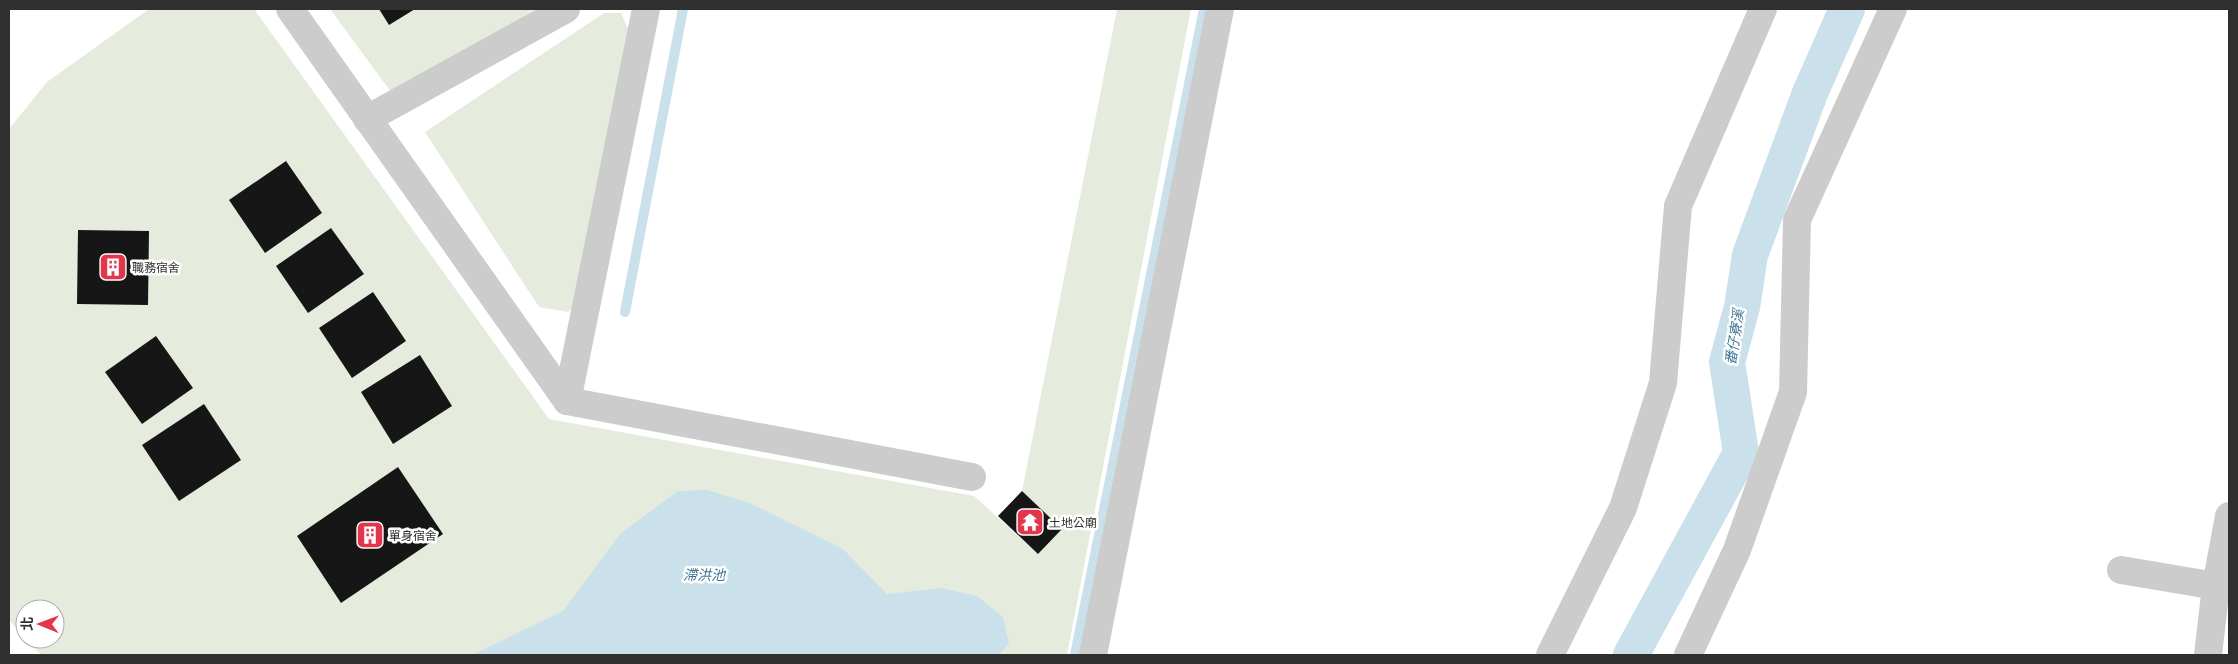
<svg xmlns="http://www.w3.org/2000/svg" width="2238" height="664" font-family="Commissioner,'Noto Sans TC',sans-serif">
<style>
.green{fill:#e6ecdd}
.water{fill:#cae0eb}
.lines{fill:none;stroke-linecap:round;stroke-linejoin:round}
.stream{stroke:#cae0eb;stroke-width:10}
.canal{stroke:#cae0eb;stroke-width:36}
.building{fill:#161616}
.minor{stroke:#ccc;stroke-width:28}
.labels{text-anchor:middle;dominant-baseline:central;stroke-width:5;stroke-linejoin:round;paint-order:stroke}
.poi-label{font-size:12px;fill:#2f2f2f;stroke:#fff;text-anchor:start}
.water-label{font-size:14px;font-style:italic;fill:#3e7590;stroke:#fff}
</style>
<rect width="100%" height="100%" fill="#fff"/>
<g class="green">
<path d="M149 9H254L549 419 974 496 1038 554 1062 529 1022 491 1117 9H1191L1067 655H41L26 639H55V609H25V638L9 620V129L47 82Z"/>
<path d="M330 9H535L396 99Z"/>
<path d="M604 13H621L630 33 589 291 568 312 539 307 425 132Z"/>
</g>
<path class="water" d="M707 490 750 503 843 549 887 594 941 588 977 596 1003 617 1009 643 999 655H472L563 611 620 534 678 491Z"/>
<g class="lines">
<g class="stream">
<path d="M625 312 683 9"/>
<path d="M1075 655 1204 9"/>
</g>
<path class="canal" d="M1631 655 1741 453 1727 362 1742 307 1750 255 1810 93 1847 9"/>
</g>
<g class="building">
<path d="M379 9H415L389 25Z"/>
<path d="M286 161 322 213 265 253 229 200Z"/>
<path d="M331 228 364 274 308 313 276 266Z"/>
<path d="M78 230 149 231 148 305 77 304Z"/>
<path d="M373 292 406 341 352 378 319 328Z"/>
<path d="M156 336 193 388 142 424 105 372Z"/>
<path d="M420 355 452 406 393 444 361 392Z"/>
<path d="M204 404 241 460 179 501 142 445Z"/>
<path d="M398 467 443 534 341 603 297 536Z"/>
<path d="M1022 491 1062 529 1038 554 998 516Z"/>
</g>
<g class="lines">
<g class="minor">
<path d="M290 9 567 401 646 9"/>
<path d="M367 119 566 9"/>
<path d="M567 401 972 477"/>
<path d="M2121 570 2216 586"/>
<path d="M1093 655 1220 9"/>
<path d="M1550 655 1623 508 1663 383 1678 206 1763 9"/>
<path d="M1688 655 1737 550 1793 392 1797 220 1893 9"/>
<path d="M2208 655 2216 586 2229 516"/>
</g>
</g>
<defs>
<g id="building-square" transform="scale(1.4375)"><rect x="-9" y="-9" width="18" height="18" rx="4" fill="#e2364c" stroke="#fff"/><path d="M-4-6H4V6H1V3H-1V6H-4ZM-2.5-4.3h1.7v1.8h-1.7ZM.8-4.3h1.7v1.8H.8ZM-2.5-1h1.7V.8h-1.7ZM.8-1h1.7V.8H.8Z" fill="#fff"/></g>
<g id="temple-square" transform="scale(1.4375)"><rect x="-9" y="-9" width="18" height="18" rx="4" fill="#e2364c" stroke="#fff"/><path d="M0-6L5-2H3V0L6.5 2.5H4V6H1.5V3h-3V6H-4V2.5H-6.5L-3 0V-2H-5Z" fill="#fff"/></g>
</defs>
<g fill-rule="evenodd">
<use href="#building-square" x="113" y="267"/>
<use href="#temple-square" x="1030" y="522"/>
<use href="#building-square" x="370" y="535"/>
</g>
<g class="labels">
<g class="poi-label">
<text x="132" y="267">職務宿舍</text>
<text x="1049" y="522">土地公廟</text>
<text x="389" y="535">單身宿舍</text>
</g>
<g class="water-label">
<text transform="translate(1734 337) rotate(-81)">番仔寮溪</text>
<text x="704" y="574">滯洪池</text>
</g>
</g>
<rect width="2238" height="664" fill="none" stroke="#2f2f2f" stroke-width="20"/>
<g transform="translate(40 624) rotate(271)"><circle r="24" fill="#ffffff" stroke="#acacac"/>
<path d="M0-4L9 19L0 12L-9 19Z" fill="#e2364c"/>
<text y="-8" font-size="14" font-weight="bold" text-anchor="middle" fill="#2f2f2f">北</text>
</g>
</svg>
